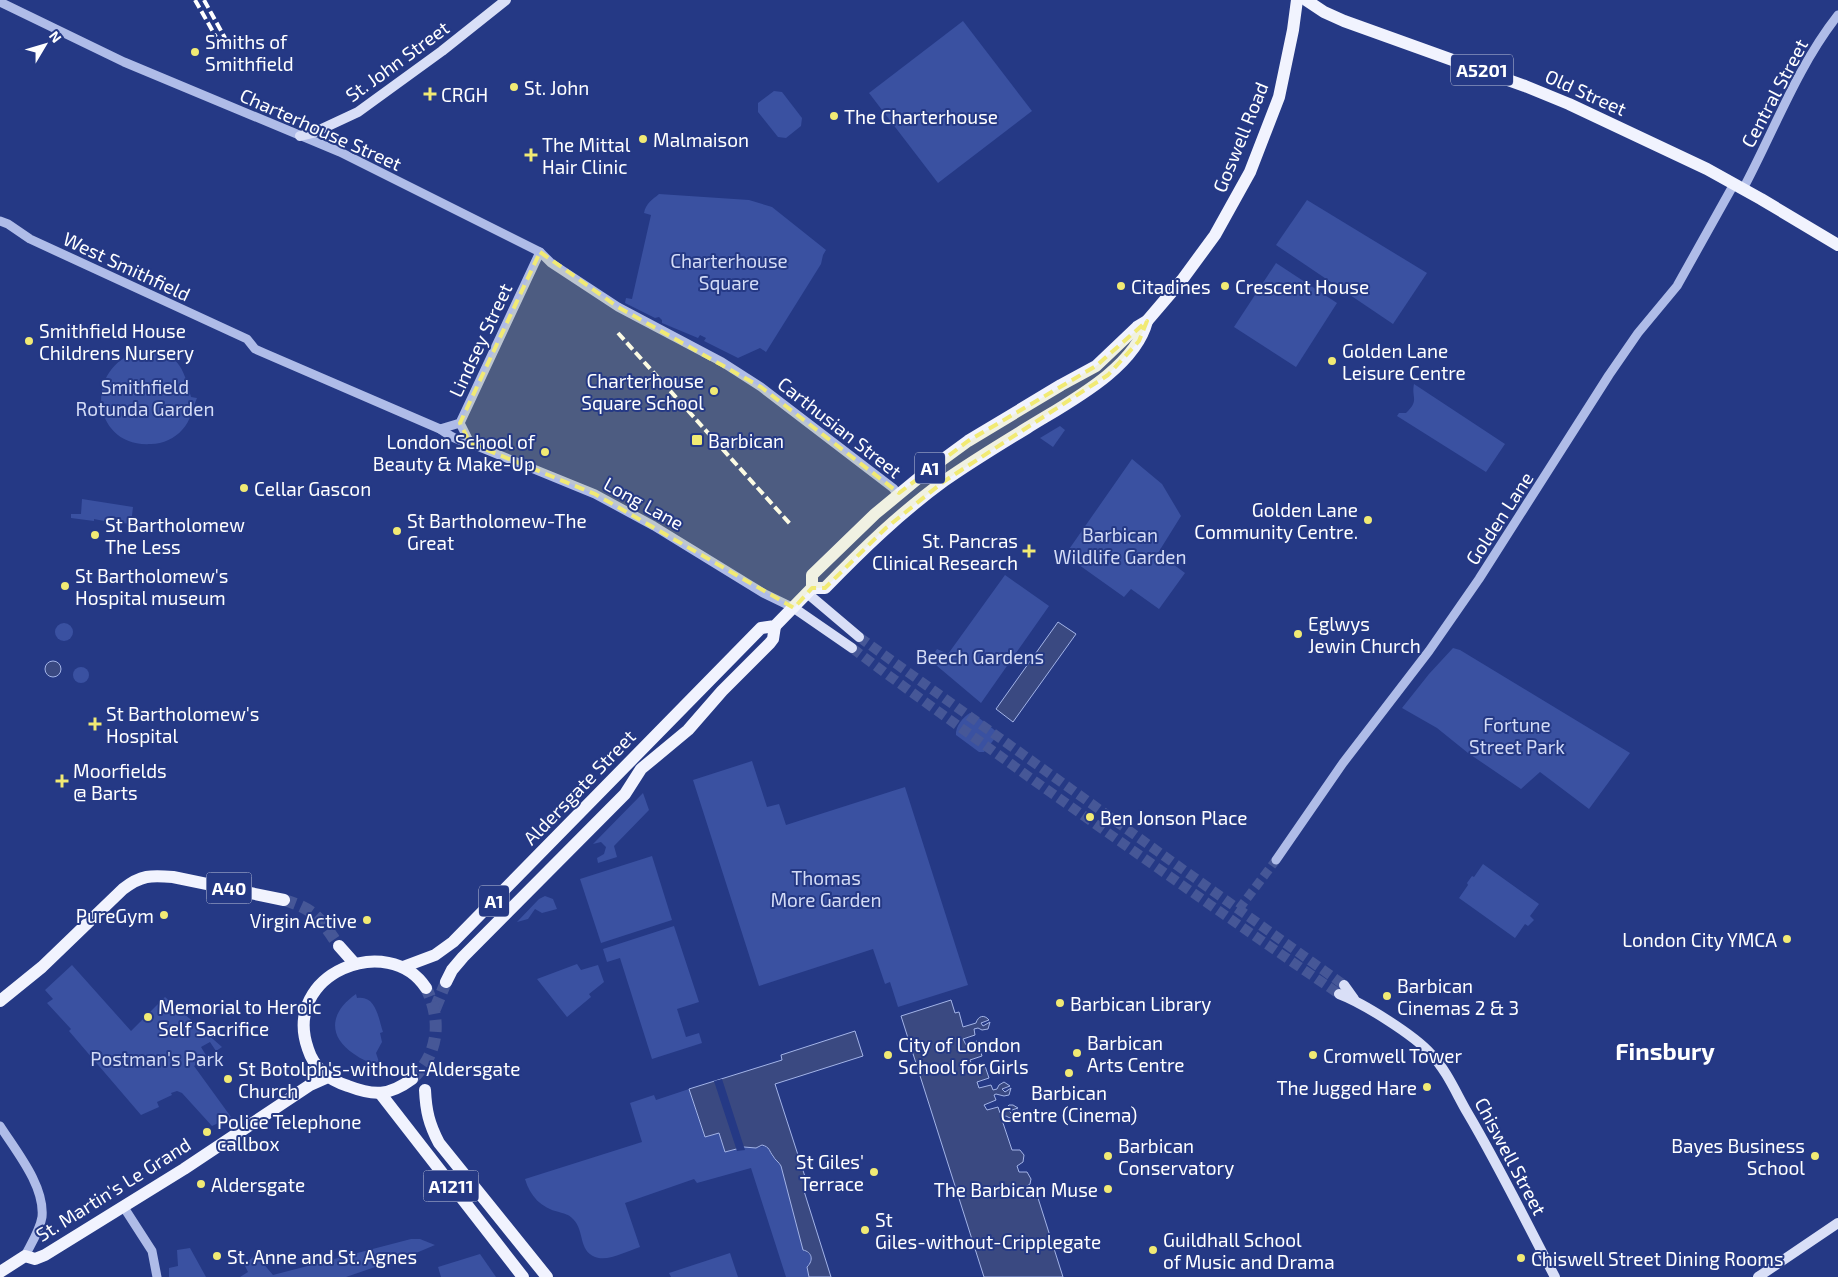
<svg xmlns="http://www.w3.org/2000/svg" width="1838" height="1277" font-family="'Exo 2',sans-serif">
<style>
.green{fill:#3a51a1}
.water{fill:#3a4981;stroke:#a3b4e8}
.pier{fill:#253985}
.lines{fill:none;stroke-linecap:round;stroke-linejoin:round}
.tertiary-tunnel{stroke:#465797;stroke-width:9;stroke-dasharray:9 4.5;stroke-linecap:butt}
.secondary-tunnel{stroke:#465797;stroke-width:10;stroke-dasharray:10 5;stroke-linecap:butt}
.primary-tunnel{stroke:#465797;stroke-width:12;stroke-dasharray:12 6;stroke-linecap:butt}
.tertiary{stroke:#afbce8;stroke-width:9}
.secondary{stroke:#d9dff7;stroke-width:10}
.primary{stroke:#f1f3fe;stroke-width:12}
.rail{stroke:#fff;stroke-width:4;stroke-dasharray:9 4;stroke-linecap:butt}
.marked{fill:#f1ea74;fill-opacity:0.2;stroke:#f1ea74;stroke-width:4;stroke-dasharray:10 6;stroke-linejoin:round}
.poi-dot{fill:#f1ea74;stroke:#253985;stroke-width:2}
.labels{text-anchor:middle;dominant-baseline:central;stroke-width:4;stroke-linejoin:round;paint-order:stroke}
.shield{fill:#253985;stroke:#bec4da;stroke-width:1}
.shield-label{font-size:18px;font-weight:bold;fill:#fff}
.poi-label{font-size:19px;fill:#fff;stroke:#253985;text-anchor:start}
.street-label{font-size:19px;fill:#fff;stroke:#253985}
.park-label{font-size:19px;fill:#d3dbf6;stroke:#253985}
.district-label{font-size:24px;font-weight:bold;fill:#fff;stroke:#253985}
</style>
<rect width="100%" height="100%" fill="#253985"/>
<g class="green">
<path d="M963 21 1032 111 938 183 869 93Z"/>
<path d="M774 91 782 92 802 118 801 126 786 138 778 137 758 112V103Z"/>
<path d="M659 194 749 200 772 207 826 250 823 255 821 264 766 352 760 348 738 358 704 341 706 338 700 335 698 338 662 323V320L659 317 655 318 625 303 626 298 632 299 651 215 644 213C646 203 652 200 659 194Z"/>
<path d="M1307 200 1427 273 1393 324 1276 245Z"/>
<path d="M1276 263 1337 303 1296 367 1234 327Z"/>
<path d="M140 351C177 350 183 365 191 397L197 398C192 409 191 421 182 430 175 438 163 444 151 444 92 448 82 367 140 351Z"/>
<path d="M1414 384 1505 444 1486 472 1397 416 1399 413H1406C1420 400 1411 398 1414 384Z"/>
<path d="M1060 426 1065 430 1053 447 1040 438Z"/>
<path d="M1132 459 1162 484 1181 516 1158 553 1185 573 1159 609 1131 589 1124 597 1065 555Z"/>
<path d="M82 499 133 507 131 524 113 522 112 520 111 522H105V519L104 521 94 519V521L71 518V514H81Z"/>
<path d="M1005 575 1049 606 981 703 930 660 937 649 948 654Z"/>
<circle cx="64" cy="632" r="9"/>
<path d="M1453 648 1460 650 1630 753 1589 809 1540 772 1521 789 1468 753 1437 728 1402 708 1429 674Z"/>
<circle cx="81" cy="675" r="8"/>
<path d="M970 713 974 714 997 732 996 737 984 752H979L956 735C955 727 963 717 970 713Z"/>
<path d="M752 761 767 807 779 804 786 825 905 787 968 985 898 1007 890 982 885 984 873 949 759 986 693 780Z"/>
<path d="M643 793 649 810 614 846 617 857 598 863 597 858 604 854 606 847 601 842 593 844Z"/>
<path d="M652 856 672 920 601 943 580 879Z"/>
<path d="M1483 864 1539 904 1530 916 1534 920 1528 926 1525 924 1515 938 1459 898 1468 885 1467 883 1472 876 1474 877Z"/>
<path d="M545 896 553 899 557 909 542 913 535 909 528 919 517 922 539 899Z"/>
<path d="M674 926 699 1002 677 1009 686 1037 699 1033 702 1043 652 1059 620 958 607 962 603 949Z"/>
<path d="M577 964 581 970 598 965 604 982 589 994 591 997 567 1017 537 979Z"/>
<path d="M72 965 131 1031 165 997 222 1047 216 1051 210 1042 201 1047 207 1057 194 1066 231 1117 212 1126 182 1093 177 1091 171 1093 172 1095 157 1102 159 1107 141 1115 69 1031 71 1029 47 1003 53 999 45 990Z"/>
<path d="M356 994 357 998C376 995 378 1017 383 1032L380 1033 382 1042 376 1053 379 1062C369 1064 363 1060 354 1054 327 1036 330 1012 356 994Z"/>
<path d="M689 1089 705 1137 719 1133 725 1152 744 1147 756 1148 764 1146 770 1149 772 1156 779 1162 782 1169 803 1250 811 1255V1262L807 1267 809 1277H786L751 1168 697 1183 694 1179 625 1203 640 1247C627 1251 608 1262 595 1257 578 1250 585 1231 573 1219 568 1214 565 1214 559 1212 541 1208 530 1196 525 1179L642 1142 630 1103 654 1095 656 1100Z"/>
<path d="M411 1239H420L435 1245 416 1253 346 1277H240L248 1272 244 1264 256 1255 273 1275Z"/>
<path d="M190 1248 206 1277H169V1268L178 1266 177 1250Z"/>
<path d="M730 1253 738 1277H671L669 1273Z"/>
<path d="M480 1254 496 1277H441L438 1267Z"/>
</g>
<g class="water">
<path d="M1058 622 1076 634 1013 722 996 709Z"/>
<circle cx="53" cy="669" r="8"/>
<path d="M951 1000 955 1013 959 1012 963 1027 976 1023C978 1016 984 1014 989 1020L981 1023 983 1026 990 1022 988 1029 982 1030 978 1028 974 1029 975 1035 963 1039 966 1045 977 1041 982 1056 970 1060 973 1067 984 1063 989 1078 977 1082 979 1088 991 1085 993 1090 997 1089 999 1085 1004 1082 1010 1086 1002 1089 1005 1092 1011 1088 1009 1095 1004 1096 996 1094 994 1095 996 1100 984 1105 987 1110 998 1107 1000 1113 1004 1111 1009 1105H1013L1018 1108 1009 1111 1012 1114 1018 1110V1114L1015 1118H1010L1006 1116 1001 1117 1012 1150H1020L1024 1155 1023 1162 1017 1166 1019 1172H1027L1031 1179 1030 1184 1024 1188 1026 1193H1032L1038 1198 1063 1277H984L901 1016Z"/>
<path d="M855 1031 863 1056 775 1084 809 1189 804 1191 831 1277H809L807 1267C814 1260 812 1252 803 1250L781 1166C779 1162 775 1160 773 1156 769 1151 770 1147 762 1145L756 1148 744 1147 725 1152 719 1133 705 1137 689 1089 782 1060 781 1055Z"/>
</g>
<path class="pier" d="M722 1079 744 1147 745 1150 737 1151 714 1081Z"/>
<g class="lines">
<path class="tertiary-tunnel" d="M1239 909 1276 860"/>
<g class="secondary-tunnel">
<path d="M859 637 1344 985"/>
<path d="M852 648C910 692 970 734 1029 777 1132 850 1235 923 1339 994"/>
</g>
<g class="primary-tunnel">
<path d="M284 900C317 910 320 919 339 946"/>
<path d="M435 1009 446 982"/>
<path d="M412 1079C439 1054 442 1020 426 988"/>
</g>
<g class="tertiary">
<path d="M0 2 124 62 340 152 540 252 551 263 618 307 722 362 761 387 893 488 898 494"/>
<path d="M1743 189C1774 131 1797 67 1838 15"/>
<path d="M0 221 8 224 30 239 247 339 255 349 264 353 440 429C450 436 458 441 470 443L595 494 654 526 763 593 794 608"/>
<path d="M460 423 470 443"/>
<path d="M440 429 460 423 540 252"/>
<path d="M1276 860 1343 763 1429 651 1479 579 1609 375 1638 333 1677 286 1734 184"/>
<path d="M0 1126C16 1151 45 1186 42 1217 40 1230 31 1244 25 1256"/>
<path d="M123 1206 152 1251 157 1277"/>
</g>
<g class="secondary">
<path d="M300 136 313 133 358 112 442 51 506 0"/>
<path d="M807 593 859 637"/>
<path d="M794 608 852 648"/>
<path d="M1344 985 1354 999"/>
<path d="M1339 994C1363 1003 1414 1035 1431 1054 1447 1071 1456 1093 1467 1112 1499 1166 1526 1222 1555 1277"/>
<path d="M1758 1277 1838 1223"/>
</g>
<g class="primary">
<path d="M1306 0 1324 12 1344 21 1525 86 1569 104 1707 169 1761 199 1838 245"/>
<path d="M812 588H825C862 550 900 513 944 481 971 462 999 445 1027 428 1067 403 1135 369 1147 321"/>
<path d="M339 946 355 964"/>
<path d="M403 967 435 955 453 942 761 628 775 626 812 588V575L875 514 927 471 968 441 1061 385 1096 366 1137 327 1147 321 1182 280 1215 235 1250 172 1279 97 1293 30 1297 0"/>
<path d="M446 982 452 970 463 957 625 794 641 769 688 730 722 691 770 643 773 639 775 626"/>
<path d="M0 1001 42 967 123 889C141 875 151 875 173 877L284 900"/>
<path d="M412 1079C389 1096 374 1096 348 1086 329 1080 314 1068 308 1049 281 973 389 931 426 988"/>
<path d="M425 1090C426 1111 429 1124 439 1143L547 1277"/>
<path d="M380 1093 523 1277"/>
<path d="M0 1272 25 1256 35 1259 45 1255 184 1169 310 1085 328 1077"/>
</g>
<g class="rail">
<path d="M195 0 216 37"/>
<path d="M204 0 230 47"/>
<path d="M618 333 791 525"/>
</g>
</g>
<path class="marked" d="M540 252 618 307 761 387 899 493 968 441 1096 366 1147 321 1139 341 1108 375 943 482 886 528 825 588H812L794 608 595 494 470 443 460 423Z"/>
<g class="poi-dot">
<circle cx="195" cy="52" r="5"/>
<circle cx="514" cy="87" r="5"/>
<path d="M427.5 86.5h5v5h5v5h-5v5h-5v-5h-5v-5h5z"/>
<circle cx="834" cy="116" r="5"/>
<circle cx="643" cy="139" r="5"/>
<path d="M528.5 147.5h5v5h5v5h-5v5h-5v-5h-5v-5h5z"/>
<circle cx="1121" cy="286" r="5"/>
<circle cx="1225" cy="286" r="5"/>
<circle cx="29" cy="341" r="5"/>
<circle cx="1332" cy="361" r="5"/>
<circle cx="714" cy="391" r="5"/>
<rect x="691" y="434" width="12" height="12" rx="2.5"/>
<circle cx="545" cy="452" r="5"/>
<circle cx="244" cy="488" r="5"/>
<circle cx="1368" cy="520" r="5"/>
<circle cx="397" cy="531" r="5"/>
<circle cx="95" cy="535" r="5"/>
<path d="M1026.5 543.5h5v5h5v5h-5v5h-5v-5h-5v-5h5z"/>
<circle cx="65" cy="586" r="5"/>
<circle cx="1298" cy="634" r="5"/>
<path d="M92.5 716.5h5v5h5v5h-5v5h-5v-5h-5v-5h5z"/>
<path d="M59.5 773.5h5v5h5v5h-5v5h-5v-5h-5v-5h5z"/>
<circle cx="1090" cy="817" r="5"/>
<circle cx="164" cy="915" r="5"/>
<circle cx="367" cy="920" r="5"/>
<circle cx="1787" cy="939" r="5"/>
<circle cx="1387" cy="996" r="5"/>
<circle cx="1060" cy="1003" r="5"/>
<circle cx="148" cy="1017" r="5"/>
<circle cx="1077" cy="1053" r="5"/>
<circle cx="888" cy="1055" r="5"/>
<circle cx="1313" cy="1055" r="5"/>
<circle cx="1069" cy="1073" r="5"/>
<circle cx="228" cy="1079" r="5"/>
<circle cx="1427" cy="1087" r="5"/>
<circle cx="207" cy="1132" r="5"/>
<circle cx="1108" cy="1156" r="5"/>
<circle cx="1815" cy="1156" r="5"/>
<circle cx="874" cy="1172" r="5"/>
<circle cx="201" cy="1184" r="5"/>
<circle cx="1108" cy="1189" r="5"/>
<circle cx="865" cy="1230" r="5"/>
<circle cx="1153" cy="1250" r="5"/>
<circle cx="217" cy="1256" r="5"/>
<circle cx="1521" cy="1258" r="5"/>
</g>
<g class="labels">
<g class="shield">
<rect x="1451" y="54.5" width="62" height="31" rx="4"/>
<rect x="915" y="452.5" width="30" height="31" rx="4"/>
<rect x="206.5" y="872.5" width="45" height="31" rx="4"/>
<rect x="479" y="885.5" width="30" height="31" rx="4"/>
<rect x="423.5" y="1170.5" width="55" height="31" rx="4"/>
</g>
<g class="shield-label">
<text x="1482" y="70">A5201</text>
<text x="930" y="468">A1</text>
<text x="229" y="888">A40</text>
<text x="494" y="901">A1</text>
<text x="451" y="1186">A1211</text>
</g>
<g class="poi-label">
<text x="205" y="41">Smiths of<tspan x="205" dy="22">Smithfield</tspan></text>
<text x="524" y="87">St. John</text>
<text x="441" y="94">CRGH</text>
<text x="844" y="116">The Charterhouse</text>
<text x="653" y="139">Malmaison</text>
<text x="542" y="144">The Mittal<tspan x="542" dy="22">Hair Clinic</tspan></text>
<text x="1131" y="286">Citadines</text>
<text x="1235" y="286">Crescent House</text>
<text x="39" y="330">Smithfield House<tspan x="39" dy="22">Childrens Nursery</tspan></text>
<text x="1342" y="350">Golden Lane<tspan x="1342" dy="22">Leisure Centre</tspan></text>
<text x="704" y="380" text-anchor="end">Charterhouse<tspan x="704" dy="22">Square School</tspan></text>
<text x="708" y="440">Barbican</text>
<text x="535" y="441" text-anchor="end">London School of<tspan x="535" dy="22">Beauty &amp; Make-Up</tspan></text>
<text x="254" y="488">Cellar Gascon</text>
<text x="1358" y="509" text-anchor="end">Golden Lane<tspan x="1358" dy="22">Community Centre.</tspan></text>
<text x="407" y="520">St Bartholomew-The<tspan x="407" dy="22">Great</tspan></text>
<text x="105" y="524">St Bartholomew<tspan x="105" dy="22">The Less</tspan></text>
<text x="1018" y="540" text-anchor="end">St. Pancras<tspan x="1018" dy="22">Clinical Research</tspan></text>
<text x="75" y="575">St Bartholomew's<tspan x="75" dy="22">Hospital museum</tspan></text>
<text x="1308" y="623">Eglwys<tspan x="1308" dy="22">Jewin Church</tspan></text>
<text x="106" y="713">St Bartholomew's<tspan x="106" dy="22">Hospital</tspan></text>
<text x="73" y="770">Moorfields<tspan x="73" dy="22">@ Barts</tspan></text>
<text x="1100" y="817">Ben Jonson Place</text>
<text x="154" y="915" text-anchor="end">PureGym</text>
<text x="357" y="920" text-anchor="end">Virgin Active</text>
<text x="1777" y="939" text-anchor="end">London City YMCA</text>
<text x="1397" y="985">Barbican<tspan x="1397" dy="22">Cinemas 2 &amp; 3</tspan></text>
<text x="1070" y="1003">Barbican Library</text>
<text x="158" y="1006">Memorial to Heroic<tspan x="158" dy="22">Self Sacrifice</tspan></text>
<text x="1087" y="1042">Barbican<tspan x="1087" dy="22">Arts Centre</tspan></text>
<text x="898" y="1044">City of London<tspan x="898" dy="22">School for Girls</tspan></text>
<text x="1323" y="1055">Cromwell Tower</text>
<text x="238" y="1068">St Botolph's-without-Aldersgate<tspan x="238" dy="22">Church</tspan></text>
<text x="1417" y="1087" text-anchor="end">The Jugged Hare</text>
<text x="1069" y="1092" text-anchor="middle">Barbican<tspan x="1069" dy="22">Centre (Cinema)</tspan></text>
<text x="217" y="1121">Police Telephone<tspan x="217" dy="22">callbox</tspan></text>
<text x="1118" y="1145">Barbican<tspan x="1118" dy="22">Conservatory</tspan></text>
<text x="1805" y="1145" text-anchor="end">Bayes Business<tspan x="1805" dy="22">School</tspan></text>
<text x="864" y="1161" text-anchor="end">St Giles'<tspan x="864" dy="22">Terrace</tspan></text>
<text x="211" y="1184">Aldersgate</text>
<text x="1098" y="1189" text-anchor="end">The Barbican Muse</text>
<text x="875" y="1219">St<tspan x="875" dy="22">Giles-without-Cripplegate</tspan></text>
<text x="1163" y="1239">Guildhall School<tspan x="1163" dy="22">of Music and Drama</tspan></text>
<text x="227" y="1256">St. Anne and St. Agnes</text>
<text x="1531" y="1258">Chiswell Street Dining Rooms</text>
</g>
<g class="street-label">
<text transform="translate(397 61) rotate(-36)">St. John Street</text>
<text transform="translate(1586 92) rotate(24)">Old Street</text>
<text transform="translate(1774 93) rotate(-62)">Central Street</text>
<text transform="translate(321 129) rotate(24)">Charterhouse Street</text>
<text transform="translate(1240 137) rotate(-68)">Goswell Road</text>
<text transform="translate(127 266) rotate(25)">West Smithfield</text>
<text transform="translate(480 340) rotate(-65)">Lindsey Street</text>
<text transform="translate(840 427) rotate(38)">Carthusian Street</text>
<text transform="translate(644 503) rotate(29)">Long Lane</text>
<text transform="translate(1499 518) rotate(-57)">Golden Lane</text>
<text transform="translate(579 787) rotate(-46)">Aldersgate Street</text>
<text transform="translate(1511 1156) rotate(62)">Chiswell Street</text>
<text transform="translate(113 1189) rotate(-32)">St. Martin's Le Grand</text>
</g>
<g class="park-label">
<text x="729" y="260">Charterhouse<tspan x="729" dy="22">Square</tspan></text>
<text x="145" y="386">Smithfield<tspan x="145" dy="22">Rotunda Garden</tspan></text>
<text x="1120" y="534">Barbican<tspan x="1120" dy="22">Wildlife Garden</tspan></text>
<text x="980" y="656">Beech Gardens</text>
<text x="1517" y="724">Fortune<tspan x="1517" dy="22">Street Park</tspan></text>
<text x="826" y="877">Thomas<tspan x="826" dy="22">More Garden</tspan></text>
<text x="157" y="1058">Postman's Park</text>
</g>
<g class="district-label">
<text x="1665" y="1050">Finsbury</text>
</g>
</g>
<g transform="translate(45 45) rotate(52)" stroke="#253985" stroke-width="4" paint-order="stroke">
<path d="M0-4L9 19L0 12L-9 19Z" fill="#ffffff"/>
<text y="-8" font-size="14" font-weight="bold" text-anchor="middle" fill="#ffffff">N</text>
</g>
</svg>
